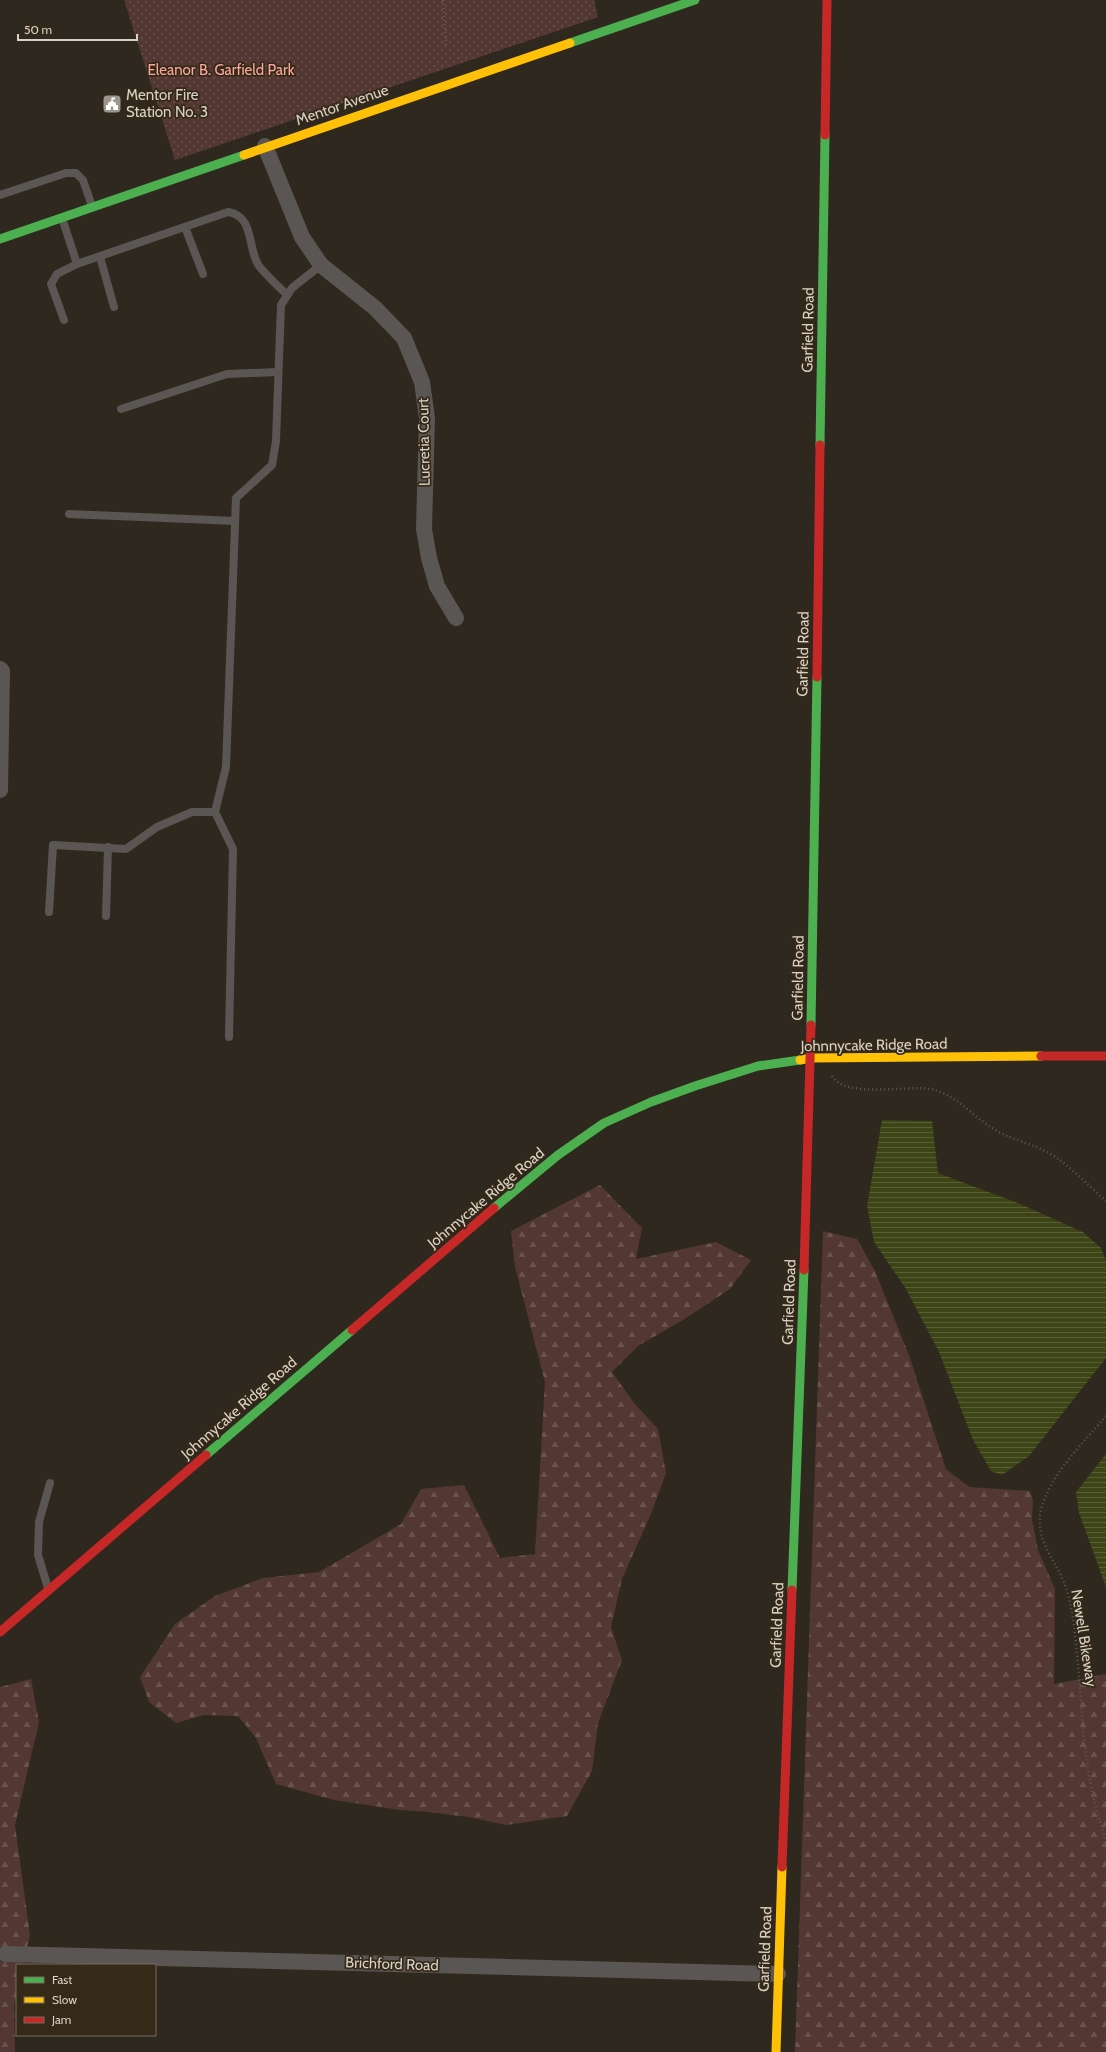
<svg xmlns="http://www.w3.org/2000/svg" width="1106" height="2052" font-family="Cabin,sans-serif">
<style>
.forest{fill:url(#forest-firs)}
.park{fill:url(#park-dots)}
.water{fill:url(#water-rules)}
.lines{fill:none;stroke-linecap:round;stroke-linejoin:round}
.path{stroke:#5d5854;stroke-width:2.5;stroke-dasharray:1 3;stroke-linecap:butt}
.lane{stroke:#5a5653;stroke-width:8}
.street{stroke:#5a5653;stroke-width:16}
.fast{stroke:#4caf50;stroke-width:9}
.slow{stroke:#ffc107;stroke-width:9}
.jam{stroke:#c62828;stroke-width:9}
.labels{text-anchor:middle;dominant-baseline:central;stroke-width:3.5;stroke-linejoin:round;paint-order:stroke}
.park-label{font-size:15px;fill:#fba79b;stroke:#352918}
.poi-label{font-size:15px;fill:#d9d1c7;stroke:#352918;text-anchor:start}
.street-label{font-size:15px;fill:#d9d1c7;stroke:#352918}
</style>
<defs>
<pattern id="forest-firs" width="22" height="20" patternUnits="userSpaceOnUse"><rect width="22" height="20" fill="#523732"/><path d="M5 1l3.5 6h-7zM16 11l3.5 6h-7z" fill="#6a534e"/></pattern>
<pattern id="park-dots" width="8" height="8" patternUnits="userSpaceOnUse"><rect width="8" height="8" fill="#523732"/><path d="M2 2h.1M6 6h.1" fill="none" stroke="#6a534e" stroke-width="1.8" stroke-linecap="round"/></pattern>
<pattern id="water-rules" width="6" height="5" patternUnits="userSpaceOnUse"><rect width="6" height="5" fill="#3d4416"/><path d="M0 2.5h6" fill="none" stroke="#585e36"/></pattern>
</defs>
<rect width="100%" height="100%" fill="#2f281e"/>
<g class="forest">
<path d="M600 1185 642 1228 636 1259 716 1242 751 1260 730 1289 683 1320 638 1346 612 1372 634 1403 658 1429 666 1473 651 1514 622 1579 611 1627 622 1660 598 1723 592 1771 567 1816 506 1825 468 1817 428 1812 400 1810 334 1800 276 1784 256 1738 238 1716 204 1715 176 1723 149 1702 140 1677 175 1624 215 1596 263 1578 319 1572 401 1524 421 1489 464 1485 500 1558 535 1554 545 1382 515 1267 511 1231Z"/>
<path d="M823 1231 857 1239 875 1271 909 1355 946 1469 969 1487 1030 1491 1033 1500 1032 1519 1038 1550 1055 1589 1054 1684 1106 1674V2052H795Z"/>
<path d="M31 1679 39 1722 15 1825 30 1935 23 1965H17V1993L14 2006 15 2052H0V1687Z"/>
</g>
<path class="park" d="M124 0H594L598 17 175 160Z"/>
<g class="water">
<path d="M882 1120 932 1121 938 1173 1018 1203 1083 1232 1101 1248 1106 1261V1358L1029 1456 1002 1475 991 1471 973 1440 939 1352 906 1289 874 1242 867 1206Z"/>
<path d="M1106 1454V1587L1079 1513 1076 1492Z"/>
</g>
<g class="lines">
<g class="path">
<path d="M443 0 446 47"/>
<path d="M832 1076C846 1099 907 1085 931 1089 955 1094 973 1116 992 1128 1010 1140 1032 1143 1051 1154 1069 1165 1090 1187 1106 1201"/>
<path d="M1106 1416C1084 1442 1049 1476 1041 1510 1034 1540 1056 1560 1065 1585 1067 1591 1069 1597 1070 1603 1074 1619 1075 1637 1077 1654 1083 1716 1083 1780 1106 1839"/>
</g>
<g class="lane">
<path d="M0 195 66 173H76L83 180 92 206"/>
<path d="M62 218 77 264 228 212C255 216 247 249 259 266 267 276 278 286 287 295"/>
<path d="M185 227 203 274"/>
<path d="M100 257 114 307"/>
<path d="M64 320 51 284 57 274 77 264"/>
<path d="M121 409 227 374 278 372"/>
<path d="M69 514 235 521"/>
<path d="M215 812 226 767 236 498 272 465 276 441 281 305 292 288 321 265"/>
<path d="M49 912 53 845 126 849 157 827 192 812H215L233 849 229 1037"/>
<path d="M106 916 108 847"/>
<path d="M48 1588 38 1555 39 1522 50 1483"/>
</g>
<g class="street">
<path d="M265 146 302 237 321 265 375 308 404 338 422 382 427 418 424 529 429 558 437 586 456 618"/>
<path d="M0 669 2 671 0 790"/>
<path d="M6 1954 778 1974"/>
</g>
<g class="fast">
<path d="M570 43 695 0"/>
<path d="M0 239 244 155"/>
<path d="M820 445 825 135"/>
<path d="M811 1025 817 677"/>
<path d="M494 1208 558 1155 604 1123 651 1102 695 1086 758 1066 800 1060"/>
<path d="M206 1455 352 1330"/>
<path d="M792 1590 804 1270"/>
</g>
<g class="slow">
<path d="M244 155 570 43"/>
<path d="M800 1060 811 1058 1041 1056"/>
<path d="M776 2052 782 1867"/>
</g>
<g class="jam">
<path d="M825 135 827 0"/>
<path d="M817 677 820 445"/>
<path d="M1041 1056H1106"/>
<path d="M804 1270 811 1025"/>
<path d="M352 1330 494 1208"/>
<path d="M0 1632 206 1455"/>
<path d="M782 1867 792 1590"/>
</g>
</g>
<defs>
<g id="civic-square" transform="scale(1)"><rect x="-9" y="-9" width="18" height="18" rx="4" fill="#9e968c" stroke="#352918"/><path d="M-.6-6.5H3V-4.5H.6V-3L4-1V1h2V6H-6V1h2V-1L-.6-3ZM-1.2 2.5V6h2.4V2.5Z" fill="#fff"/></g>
</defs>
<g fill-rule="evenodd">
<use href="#civic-square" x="112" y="104"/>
</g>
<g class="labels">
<g class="park-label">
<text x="221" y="70">Eleanor B. Garfield Park</text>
</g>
<g class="poi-label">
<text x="126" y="95">Mentor Fire<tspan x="126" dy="17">Station No. 3</tspan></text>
</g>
<g class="street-label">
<text transform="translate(342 105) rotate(-19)">Mentor Avenue</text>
<text transform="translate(808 330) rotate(-89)">Garfield Road</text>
<text transform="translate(424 442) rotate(-91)">Lucretia Court</text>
<text transform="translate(803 654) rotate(-89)">Garfield Road</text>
<text transform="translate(798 978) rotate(-89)">Garfield Road</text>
<text transform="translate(874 1045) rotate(-1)">Johnnycake Ridge Road</text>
<text transform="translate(486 1198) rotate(-40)">Johnnycake Ridge Road</text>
<text transform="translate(789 1302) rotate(-88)">Garfield Road</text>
<text transform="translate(239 1408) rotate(-41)">Johnnycake Ridge Road</text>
<text transform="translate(777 1625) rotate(-88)">Garfield Road</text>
<text transform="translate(1084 1638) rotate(81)">Newell Bikeway</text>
<text transform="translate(765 1949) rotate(-88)">Garfield Road</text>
<text transform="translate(392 1964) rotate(2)">Brichford Road</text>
</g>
</g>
<rect x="16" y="1964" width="140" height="72" fill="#352918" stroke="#776c5e"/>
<rect x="24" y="1977" width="20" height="6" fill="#4caf50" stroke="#776c5e"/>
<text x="52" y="1984" font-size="12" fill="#d9d1c7">Fast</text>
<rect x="24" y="1997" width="20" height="6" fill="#ffc107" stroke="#776c5e"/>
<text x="52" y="2004" font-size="12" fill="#d9d1c7">Slow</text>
<rect x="24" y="2017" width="20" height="6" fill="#c62828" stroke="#776c5e"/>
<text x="52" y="2024" font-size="12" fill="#d9d1c7">Jam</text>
<path d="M18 34v6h119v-6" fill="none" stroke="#d9d1c7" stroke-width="2"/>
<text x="24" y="34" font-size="12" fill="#d9d1c7" stroke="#352918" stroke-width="3" paint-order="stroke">50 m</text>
</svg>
